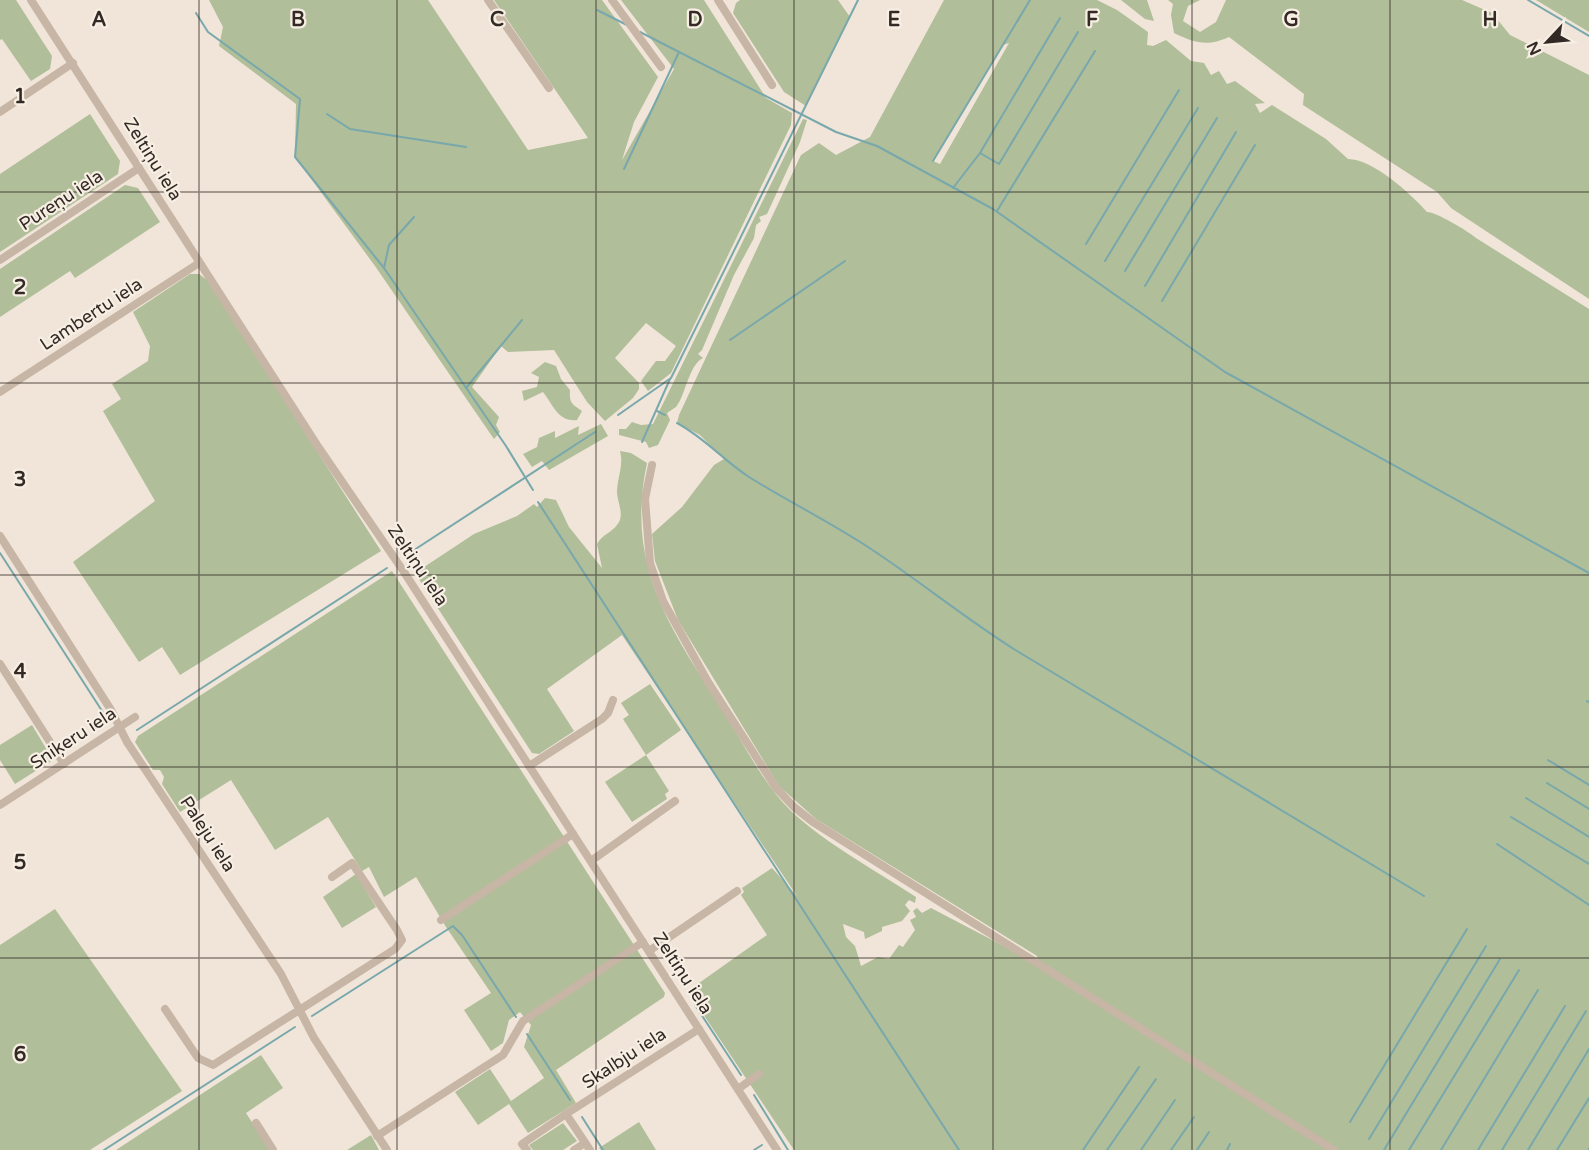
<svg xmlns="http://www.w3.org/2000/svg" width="1589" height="1150" font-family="'Varela Round',sans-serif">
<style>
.green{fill:#b0be99;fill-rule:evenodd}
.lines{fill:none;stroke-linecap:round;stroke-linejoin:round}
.stream{stroke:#78a8ac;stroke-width:2}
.minor{stroke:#c7b5a5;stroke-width:8}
.grid{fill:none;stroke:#332a26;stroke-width:1.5;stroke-opacity:0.55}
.labels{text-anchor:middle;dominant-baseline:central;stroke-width:4.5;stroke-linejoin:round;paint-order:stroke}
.street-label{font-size:18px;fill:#332a26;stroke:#f8efe4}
.grid-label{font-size:20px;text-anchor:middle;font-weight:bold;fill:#332a26;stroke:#f8efe4;stroke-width:4.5;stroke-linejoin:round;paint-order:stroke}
</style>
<rect width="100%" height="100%" fill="#f0e5d8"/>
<g class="green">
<path d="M0 0H16L52 56 50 69 31 81 2 39 0 40Z"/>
<path d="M209 0H428L528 150 588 138 494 0H602L658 77 634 122 622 160 674 69 621 0H704L766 98 792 113 791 125 671 373 648 391 641 381 656 361H665L676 346 646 323 615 358 639 383V389L633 398 605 421 587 402 554 350 508 352 501 346 472 387 499 417 496 425 500 432 494 439 375 266 295 157 296 104 219 46 223 27Z"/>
<path d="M740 0H838L850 17 806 106 784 92 733 13 736 3Z"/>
<path d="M944 0H1097L1117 10 1148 32 1147 45 1153 46 1166 40 1191 61 1204 63 1211 75 1219 71 1227 84 1235 81 1265 103 1255 104 1260 113 1272 105 1326 139 1348 159C1373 159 1411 194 1427 212 1436 212 1468 231 1476 238L1589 309V1150H794L691 996 692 988 767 935 741 895 744 892 742 888 772 868 797 896 622 635 547 689 574 731 539 754 532 753 415 573 474 534 517 516 534 504 537 507 545 498 556 500 569 527 602 568 597 544C604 533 611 533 617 525 625 516 618 504 617 493 617 478 624 465 620 451L631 453 647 463C624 570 674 633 728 719 747 750 765 786 792 812 828 845 875 870 916 897L915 903 909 900 905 905 910 911 902 921 882 927V931L865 939 864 932 843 924 846 937 855 946 861 966 878 957 889 959 899 945 903 947 915 930 910 920 916 917 913 911 917 908 922 913 931 908 1038 964 1037 956 816 819 779 786 678 620 655 561 652 534 682 507 714 465 724 459 700 435 677 423 679 415 801 155 819 143 836 155 870 137ZM1009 43 940 164 933 161 1003 45Z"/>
<path d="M1121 0H1147L1154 21 1145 19Z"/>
<path d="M1168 0H1200L1188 6 1183 21 1200 32 1216 22 1226 0H1462L1492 13 1510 35 1589 75V299L1451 208 1437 192 1303 105 1304 94 1229 37C1207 47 1195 43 1174 33L1171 15 1173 4Z"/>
<path d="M1536 0H1589V32Z"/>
<path d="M90 114 120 161 118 174 0 252V174Z"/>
<path d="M803 119 807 120 800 142 767 214 759 217 761 221 756 225 754 238 734 275 702 350 698 354 703 358C689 364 685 397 676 407 673 409 670 411 667 413L670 420 658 445 649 448 646 442 619 435V429H626L632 422 641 425 653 424Z"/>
<path d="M125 185 138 188 160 222 75 278 70 271 0 317V269Z"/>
<path d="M190 274H199L207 280 381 551 180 675 162 647 139 662 73 562 155 501 103 411 121 399 112 384 148 361 150 346 133 312Z"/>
<path d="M545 362 556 366 561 379 570 390C569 403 572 404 582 411L577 420C558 422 554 406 543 392L524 401 522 391 537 387 539 377 531 373Z"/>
<path d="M601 424 608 436 549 470 542 461 532 467 523 454 537 447 539 438 555 431V438L579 426 578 435Z"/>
<path d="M392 571 665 993 664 997 556 1070 576 1103 528 1133 509 1104 478 1125 455 1092 490 1069 511 1101 544 1078 524 1047 531 1025 520 1012 509 1020 503 1043 491 1051 464 1010 491 993 446 927 416 877 384 897 369 867 362 871 328 817 275 850 231 780 180 812 162 784 164 777 160 770H153L135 742 138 736Z"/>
<path d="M650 684 681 730 646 755 669 791 665 794 667 799 632 822 605 782 646 755 623 719 629 715 621 703Z"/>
<path d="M32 725 53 760 15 784 0 760V745Z"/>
<path d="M356 874 376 907 342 928 323 897Z"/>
<path d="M55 909 182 1091 90 1150H0V945Z"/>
<path d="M261 1055 283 1088 246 1113 270 1150H116Z"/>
<path d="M639 1122 656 1150H601L599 1148Z"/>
<path d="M563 1123 577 1141 563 1150H533L529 1145Z"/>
<path d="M371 1135 379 1150H347Z"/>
</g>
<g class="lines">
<g class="stream">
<path d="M1528 0 1589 36"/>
<path d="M597 10 627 25"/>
<path d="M196 13 208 32 300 99 295 157 384 268 506 446 533 490"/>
<path d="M640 32 836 132 877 146 993 209 1225 372 1589 573"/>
<path d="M327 114 350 129 466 147"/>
<path d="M980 153 999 164 1078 32"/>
<path d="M933 161 1030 0"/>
<path d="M624 169 679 52"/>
<path d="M953 188 980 153 1060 18"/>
<path d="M997 211 1095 51"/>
<path d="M1086 244 1179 90"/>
<path d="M1105 261 1198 108"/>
<path d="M384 268 389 245 414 217"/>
<path d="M1125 271 1217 118"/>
<path d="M1145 286 1236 132"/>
<path d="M1162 301 1255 145"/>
<path d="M730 340 845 261"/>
<path d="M466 388 522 320"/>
<path d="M657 411 665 415"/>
<path d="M618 415 671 378 858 0"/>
<path d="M677 423C705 438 723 460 749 477 789 502 832 523 871 549 921 582 966 619 1017 651L1424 896"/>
<path d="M642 442 670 379"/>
<path d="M538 502 959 1150"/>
<path d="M411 552 595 432"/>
<path d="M0 553 104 714"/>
<path d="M1587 701 1589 702"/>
<path d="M137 730 387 568"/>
<path d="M1548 760 1589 785"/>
<path d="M1547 783 1589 809"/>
<path d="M1526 798 1589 837"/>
<path d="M1511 817 1589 864"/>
<path d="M1497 844 1589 905"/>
<path d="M695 1005 741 1075"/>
<path d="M312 1016 453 926 462 935 516 1017"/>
<path d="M527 1034 570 1100"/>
<path d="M754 1095 788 1150"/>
<path d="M582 1117 603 1150"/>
<path d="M1350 1122 1467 929"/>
<path d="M1369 1139 1486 946"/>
<path d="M104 1150 295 1027"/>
<path d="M754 1150 762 1145"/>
<path d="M1083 1150 1139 1067"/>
<path d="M1107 1150 1156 1079"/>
<path d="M1141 1150 1175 1100"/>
<path d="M1171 1150 1194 1117"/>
<path d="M1197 1150 1209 1132"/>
<path d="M1227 1150 1230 1144"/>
<path d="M1384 1150 1500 959"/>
<path d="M1409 1150 1519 970"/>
<path d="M1441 1150 1538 990"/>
<path d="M1478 1150 1565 1006"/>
<path d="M1502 1150 1586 1011"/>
<path d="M1528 1150 1589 1049"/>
<path d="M1557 1150 1589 1098"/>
<path d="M1589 1150V1149"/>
</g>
<g class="minor">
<path d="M31 0 317 445 404 572 777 1150"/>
<path d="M488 0 549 88"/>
<path d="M612 0 661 67"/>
<path d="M718 0 772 85"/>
<path d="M0 112 73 63"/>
<path d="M0 260 139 168"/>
<path d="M0 392 199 263"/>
<path d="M652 465 645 499 650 563 663 601 708 682 776 788 794 807 813 822 1334 1150"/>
<path d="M0 536 111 710 127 742 281 974 314 1038 387 1150"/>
<path d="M0 664 64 764"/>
<path d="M529 766 602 719 608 713 613 700"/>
<path d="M0 805 135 717"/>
<path d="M591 861 675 801"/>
<path d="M441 920 573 834"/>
<path d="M649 951 737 891"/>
<path d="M165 1009 198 1058 213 1065 395 949 402 940 397 930 352 863 332 877"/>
<path d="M738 1089 759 1074"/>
<path d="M256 1123 273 1150"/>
<path d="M377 1136 503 1055 523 1021 643 942"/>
<path d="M527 1150 522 1144 566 1114"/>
<path d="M574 1150 585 1143"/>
<path d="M590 1150 566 1114 699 1029"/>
</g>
</g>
<path class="grid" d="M199 0V1150M397 0V1150M596 0V1150M794 0V1150M993 0V1150M1192 0V1150M1390 0V1150M0 192H1589M0 383H1589M0 575H1589M0 767H1589M0 958H1589"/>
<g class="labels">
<g class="street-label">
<text transform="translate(153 159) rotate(58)">Zeltiņu iela</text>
<text transform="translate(61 200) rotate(-33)">Pureņu iela</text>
<text transform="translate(91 314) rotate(-33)">Lambertu iela</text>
<text transform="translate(418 565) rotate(56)">Zeltiņu iela</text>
<text transform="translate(73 738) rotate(-33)">Sniķeru iela</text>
<text transform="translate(208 834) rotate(57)">Paleju iela</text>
<text transform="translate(683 973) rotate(57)">Zeltiņu iela</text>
<text transform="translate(624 1058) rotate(-33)">Skalbju iela</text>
</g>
</g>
<g class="grid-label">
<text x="99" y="26">A</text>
<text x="298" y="26">B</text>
<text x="497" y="26">C</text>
<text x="695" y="26">D</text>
<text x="894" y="26">E</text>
<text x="1092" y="26">F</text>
<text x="1291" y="26">G</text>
<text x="1490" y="26">H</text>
<text x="20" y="103">1</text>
<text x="20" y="294">2</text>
<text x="20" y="486">3</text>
<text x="20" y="678">4</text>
<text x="20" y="869">5</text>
<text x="20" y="1061">6</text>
</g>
<g transform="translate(1547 42) rotate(244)" stroke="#f8efe4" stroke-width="4.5" paint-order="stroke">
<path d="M0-4.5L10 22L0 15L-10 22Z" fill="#332a26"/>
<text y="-9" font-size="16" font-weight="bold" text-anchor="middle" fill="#332a26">N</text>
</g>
</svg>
